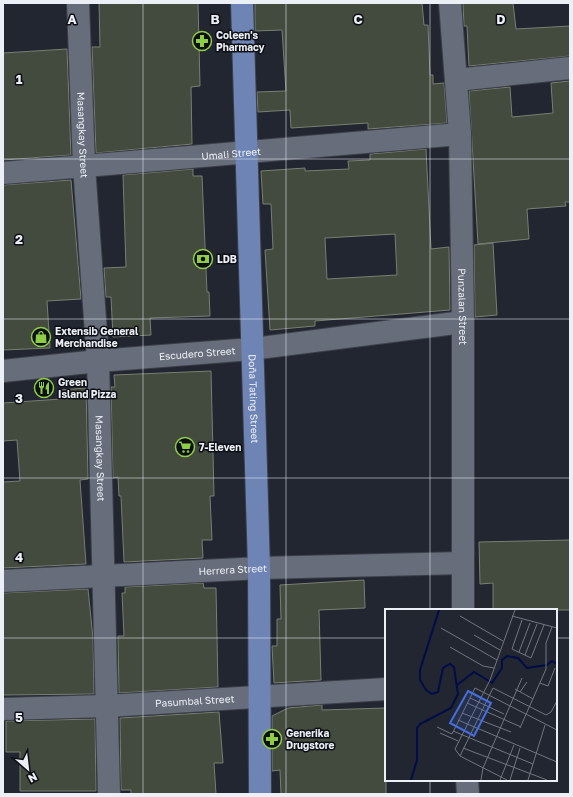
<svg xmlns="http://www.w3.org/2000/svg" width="573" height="797" font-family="'Golos Text',sans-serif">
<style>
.building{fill:#434a3e;stroke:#787f72;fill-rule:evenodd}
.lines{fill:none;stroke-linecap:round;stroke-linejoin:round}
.minor-casing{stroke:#3c404a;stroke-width:24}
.primary-casing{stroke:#3c404a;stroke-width:24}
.minor{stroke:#676d7a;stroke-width:22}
.primary{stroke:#6e84b5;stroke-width:22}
.grid{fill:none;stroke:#ebeff6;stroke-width:1;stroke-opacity:0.55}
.labels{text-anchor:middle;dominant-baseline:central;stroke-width:3;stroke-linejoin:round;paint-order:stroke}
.poi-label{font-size:10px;font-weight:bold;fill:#ebeff6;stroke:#0d0f14;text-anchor:start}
.street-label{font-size:10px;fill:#ebeff6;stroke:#0d0f14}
.inset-river{fill:none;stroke:#020c47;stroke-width:2}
.inset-road{fill:none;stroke:#727680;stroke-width:1}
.view{fill:#466ede;fill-opacity:0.15;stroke:#466ede;stroke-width:2}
.inset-edge{fill:none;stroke:#ebeff6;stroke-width:2}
.grid-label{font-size:13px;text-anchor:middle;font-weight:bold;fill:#ebeff6;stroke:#0d0f14;stroke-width:3;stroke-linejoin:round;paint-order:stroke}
</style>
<rect width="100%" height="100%" fill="#212631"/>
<g class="building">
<path d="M99 3H198L200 86 191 87 192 144 96 153 92 47H100Z"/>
<path d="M255 3H422L424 25H428L430 75H433V84L444 83 447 123 368 129V123L291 128 290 110 258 112 257 92 286 91 282 30 255 31Z"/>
<path d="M463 3H513L516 29 570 26V56L469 66 467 26H464Z"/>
<path d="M67 49 71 155 3 160V53Z"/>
<path d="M570 81V202H565L566 206 527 209 529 239 478 244 469 91 510 87 512 117 553 113 551 83Z"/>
<path d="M426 149 431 249 449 247 450 310 315 321V326L270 330 265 250 273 249 271 204H263L261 171 305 168V171L349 169 348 161 370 160V154ZM395 234 397 275 327 279 325 238Z"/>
<path d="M193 169V176H202L207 292H209L210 316 150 318 151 335 113 337 111 297H106L104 268 126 267 123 175Z"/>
<path d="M71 180 81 299 47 301 50 348 3 350V185Z"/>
<path d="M493 243 497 315 475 317 474 245Z"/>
<path d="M211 371 214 496H210L212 540H202L203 558 124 562 121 496H119L118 477 113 478 111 387H115L114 375Z"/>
<path d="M86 388 88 479 80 480 86 564 3 568V482L20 481 17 440 3 441V403L61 399 60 390Z"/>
<path d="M570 540V610H493V583L480 584 479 542Z"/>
<path d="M364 580 365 608 319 610 321 680 274 683 272 646H277V619H281L280 585Z"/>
<path d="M203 583 204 588H216L218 687 119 693 118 636H124L122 593H125V587Z"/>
<path d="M88 589 93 638 94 694 3 695V593Z"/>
<path d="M322 705V710L386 708V794H281L280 770 272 771V716L288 708Z"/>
<path d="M219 712 223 763H214L216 794H131V790H121L120 718Z"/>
<path d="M95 719 96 791H20V752H6V721Z"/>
</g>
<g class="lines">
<g class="minor-casing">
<g id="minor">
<path id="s1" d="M78 3 84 166 98 361 109 794"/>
<path id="s2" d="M450 3 460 134 463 322V610"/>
<path d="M456 80 570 68"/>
<path id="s3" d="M3 173 460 134"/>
<path id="s4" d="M3 371 98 361 252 349 463 322"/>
<path id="s5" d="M3 581 259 568 463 563"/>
<path id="s6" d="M3 709 107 706 386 689"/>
<path d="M467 780 468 794"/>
</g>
</g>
<g class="primary-casing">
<g id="primary">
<path id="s7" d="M242 3 259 568 260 794"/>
</g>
</g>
<use href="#minor" class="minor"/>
<use href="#primary" class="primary"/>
</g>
<path class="grid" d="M143 3V794M286 3V794M430 3V610M3 159H570M3 319H570M3 478H570M3 638H386M556 638H570M430 780V794"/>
<defs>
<g id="pharmacy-ring" transform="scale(1)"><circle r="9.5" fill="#0d0f14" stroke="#8dce44" stroke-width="1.5"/><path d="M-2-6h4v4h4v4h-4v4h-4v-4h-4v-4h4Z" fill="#8dce44"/></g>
<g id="bank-ring" transform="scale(1)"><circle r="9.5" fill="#0d0f14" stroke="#8dce44" stroke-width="1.5"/><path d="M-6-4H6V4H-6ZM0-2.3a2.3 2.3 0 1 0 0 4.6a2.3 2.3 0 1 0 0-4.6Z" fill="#8dce44"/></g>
<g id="shop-ring" transform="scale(1)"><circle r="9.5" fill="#0d0f14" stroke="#8dce44" stroke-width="1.5"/><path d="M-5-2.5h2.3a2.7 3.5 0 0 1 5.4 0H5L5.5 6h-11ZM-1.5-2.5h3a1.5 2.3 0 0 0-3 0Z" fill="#8dce44"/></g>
<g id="restaurant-ring" transform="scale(1)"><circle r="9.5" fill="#0d0f14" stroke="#8dce44" stroke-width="1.5"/><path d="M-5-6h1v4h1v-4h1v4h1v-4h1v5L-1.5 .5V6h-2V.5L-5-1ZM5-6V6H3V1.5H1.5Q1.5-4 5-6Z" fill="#8dce44"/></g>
<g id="supermarket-ring" transform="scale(1)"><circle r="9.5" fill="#0d0f14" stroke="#8dce44" stroke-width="1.5"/><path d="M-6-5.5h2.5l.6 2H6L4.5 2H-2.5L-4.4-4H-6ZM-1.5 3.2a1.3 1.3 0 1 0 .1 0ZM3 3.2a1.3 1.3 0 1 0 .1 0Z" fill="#8dce44"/></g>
</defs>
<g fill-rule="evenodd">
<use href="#pharmacy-ring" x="202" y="41"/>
<use href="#bank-ring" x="203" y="259"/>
<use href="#shop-ring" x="41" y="337"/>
<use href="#restaurant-ring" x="44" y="388"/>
<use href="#supermarket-ring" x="185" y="447"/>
<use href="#pharmacy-ring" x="272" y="739"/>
</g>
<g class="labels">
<g class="poi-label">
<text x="216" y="35">Coleen's<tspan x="216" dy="12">Pharmacy</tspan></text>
<text x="217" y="259">LDB</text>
<text x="55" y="331">Extensib General<tspan x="55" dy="12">Merchandise</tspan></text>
<text x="58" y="382">Green<tspan x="58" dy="12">Island Pizza</tspan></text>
<text x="199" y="447">7-Eleven</text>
<text x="286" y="733">Generika<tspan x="286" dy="12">Drugstore</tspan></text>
</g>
<g class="street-label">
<text stroke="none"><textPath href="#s1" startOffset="132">Masangkay Street</textPath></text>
<text stroke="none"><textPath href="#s3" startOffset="229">Umali Street</textPath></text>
<text stroke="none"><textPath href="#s2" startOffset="304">Punzalan Street</textPath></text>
<text stroke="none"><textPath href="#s4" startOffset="195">Escudero Street</textPath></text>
<text stroke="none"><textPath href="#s7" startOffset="396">Doña Tating Street</textPath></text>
<text stroke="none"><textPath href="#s1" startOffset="456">Masangkay Street</textPath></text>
<text stroke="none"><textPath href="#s5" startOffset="230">Herrera Street</textPath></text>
<text stroke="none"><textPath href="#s6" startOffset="192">Pasumbal Street</textPath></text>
</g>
</g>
<g transform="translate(385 609)">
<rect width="172" height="172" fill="#212631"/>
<path class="inset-river" d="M72 76 89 63 107 74 117 59V51L122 47 133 49 142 59 162 56 167 52 172 55M26 171 32 151V119L35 115 66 99 73 85 69 58 65 55 58 59 53 83 47 85 41 81 35 71V61L54 1"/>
<path class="inset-road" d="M75 7 118 32M127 7 172 19M137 11 127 40 146 49 159 16M56 19 112 51M89 26 115 41M65 38 98 57 109 59M134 43 145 14M140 46 152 15M155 74 163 77 170 59M130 80 148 90M135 83 142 73M85 89 119 105M82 94 136 118M77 104 126 123M73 111 172 153M52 118 67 125 90 79 172 121M135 119 161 60V34L167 18M68 122 148 155M55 124 73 132M78 139 162 171M75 147 108 79 161 106 166 103 172 92M98 159 137 69M96 171 98 159M115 171 129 136M122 171 75 147 70 140 105 71 130 1M125 171 135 139M143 171 160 116"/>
<path class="view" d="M83 82 106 94 89 127 65 114Z"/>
<rect width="172" height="172" class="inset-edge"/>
</g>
<g class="grid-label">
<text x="72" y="24">A</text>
<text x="215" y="24">B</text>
<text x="358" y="24">C</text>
<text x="501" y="24">D</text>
<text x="19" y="84">1</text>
<text x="19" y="244">2</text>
<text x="19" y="403">3</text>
<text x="19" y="562">4</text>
<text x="19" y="722">5</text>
</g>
<rect width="573" height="797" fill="none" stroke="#ebeff6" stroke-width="8"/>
<g transform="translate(28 769) rotate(152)" stroke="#0d0f14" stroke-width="3" paint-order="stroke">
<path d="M0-3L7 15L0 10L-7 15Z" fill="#ebeff6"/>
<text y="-6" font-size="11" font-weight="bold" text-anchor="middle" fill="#ebeff6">N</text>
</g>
</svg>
